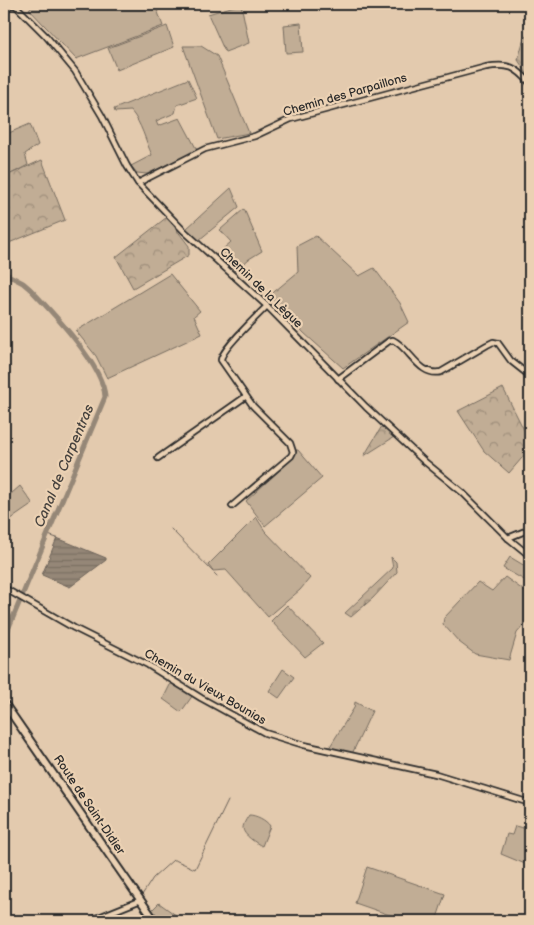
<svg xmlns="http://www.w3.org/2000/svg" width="534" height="925" font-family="'Balsamiq Sans',sans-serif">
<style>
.grass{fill:#c1ad95;stroke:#766c60}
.forest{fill:url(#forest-crowns);stroke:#766c60}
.water{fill:url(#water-rules);stroke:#6b6259}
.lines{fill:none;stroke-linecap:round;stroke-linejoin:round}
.stream{stroke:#6b6259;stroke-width:1}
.canal{stroke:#958777;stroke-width:5}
.minor-casing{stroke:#2b2b2b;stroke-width:8}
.secondary-casing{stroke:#2b2b2b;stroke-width:10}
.minor{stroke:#ebd1b3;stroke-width:4.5}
.secondary{stroke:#ebd1b3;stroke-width:6}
.labels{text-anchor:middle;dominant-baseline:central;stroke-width:4.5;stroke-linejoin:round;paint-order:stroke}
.street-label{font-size:12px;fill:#2b2b2b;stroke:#ebd1b3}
.water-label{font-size:14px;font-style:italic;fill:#46423e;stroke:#ebd1b3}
</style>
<defs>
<pattern id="forest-crowns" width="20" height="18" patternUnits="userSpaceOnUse" patternTransform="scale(1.25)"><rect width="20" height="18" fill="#c1ad95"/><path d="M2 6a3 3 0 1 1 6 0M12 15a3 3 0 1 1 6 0" fill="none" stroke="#9d8d7a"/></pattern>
<pattern id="water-rules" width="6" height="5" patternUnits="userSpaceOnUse" patternTransform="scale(1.25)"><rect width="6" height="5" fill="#958777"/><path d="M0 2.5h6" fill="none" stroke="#7a6f62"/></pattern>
</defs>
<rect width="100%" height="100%" fill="#e3caae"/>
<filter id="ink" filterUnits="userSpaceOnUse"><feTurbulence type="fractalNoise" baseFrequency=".02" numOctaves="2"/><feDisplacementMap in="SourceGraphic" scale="10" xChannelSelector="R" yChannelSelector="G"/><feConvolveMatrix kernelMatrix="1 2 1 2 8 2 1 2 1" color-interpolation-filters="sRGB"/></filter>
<g filter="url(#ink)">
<g class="grass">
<path d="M51 4H155L163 26 76 59 29 9 34 5Z"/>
<path d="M241 4 249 43 225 52 208 14Z"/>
<path d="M301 23 303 52 286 53 284 25Z"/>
<path d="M167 26 174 47 117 70 108 48Z"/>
<path d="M183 46H201L217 56 249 133 217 139Z"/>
<path d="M188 79 197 98 177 105 175 113 156 121 158 126 180 118 197 150 147 174 137 173 131 166 152 155C145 140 142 124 131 111L115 112 114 109Z"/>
<path d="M30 124 38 145 25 154 28 165 5 177 4 135Z"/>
<path d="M231 188 239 207 199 240 186 229Z"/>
<path d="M244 209 262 251 249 259 235 271 216 255 231 242 220 230Z"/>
<path d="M316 236 359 276 374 268 400 303 409 322 343 368 304 333 269 296 298 272 297 246Z"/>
<path d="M170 274 200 311 194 316 202 334 107 378 96 356 76 331Z"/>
<path d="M296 450H298L322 478 265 526 246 501 291 460Z"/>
<path d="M20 486 33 504 4 524V500Z"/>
<path d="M256 517 265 531 310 578 300 590 268 617 226 570 213 571 208 565Z"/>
<path d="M510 557 530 569V573L526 581 503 568Z"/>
<path d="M505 577 530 595V618L517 633 509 660 475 654 459 642 443 624 444 618 478 582 492 591Z"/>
<path d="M287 605 323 643 305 657 271 621Z"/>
<path d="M283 669 294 677 279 698 269 691Z"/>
<path d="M171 683 193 695 181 712 163 699Z"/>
<path d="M355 702 372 711 352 754 329 748 354 708Z"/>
<path d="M249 815C256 815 266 820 270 826L262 846C256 843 243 835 243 828 243 824 247 818 249 815Z"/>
<path d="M515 826 523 828 525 826 530 827V866L501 854 507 834 512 835Z"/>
<path d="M367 867 445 894 436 921H407L355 903Z"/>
<path d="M159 903 184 921H160L152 910Z"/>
<path d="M116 910 128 921H92Z"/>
</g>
<g class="forest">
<path d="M530 33V78L518 60 524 38Z"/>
<path d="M42 160 65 220 4 245V177Z"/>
<path d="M167 217 189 246V255L133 288 116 257Z"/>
<path d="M503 388 525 432 528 451 509 473 484 451 458 411Z"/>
<path d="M382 426 394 437 364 456Z"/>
<path d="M391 557 396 562 397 572 373 598 351 617 345 613 393 568Z"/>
</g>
<path class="water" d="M57 538 106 558V560L70 587 42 575Z"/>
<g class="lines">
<g class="stream">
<path d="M171 529 217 576"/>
<path d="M48 535 57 538"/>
<path d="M107 847 142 895 153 878 173 860H175L195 869 228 801"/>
</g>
<path class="canal" d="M4 273 23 283 30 289C52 312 104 366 105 397L4 639"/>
<g class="minor-casing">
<g id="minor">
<path d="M14 4 46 36 75 71 102 116 127 166 138 183 183 230 267 306 366 407 424 461 463 493 508 538 530 556"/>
<path d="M4 8 14 4"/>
<path d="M138 183 205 149 255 136 291 119 486 67C509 63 516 67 530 83"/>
<path d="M338 379 389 341 393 340C410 348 419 377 441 372L487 345 493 342 498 343 511 361 530 376"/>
<path d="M158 458 245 397"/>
<path d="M232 506 291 456 293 452 290 443 253 406 221 360C221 350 258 315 267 306"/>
<path d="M508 538 530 529"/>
<path d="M4 588 74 628 148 665 201 698 265 733 304 745 436 774 530 803"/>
<path d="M89 921 141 900"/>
</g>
</g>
<g class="secondary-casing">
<path id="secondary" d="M4 703 155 921"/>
</g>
<use href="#minor" class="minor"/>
<use href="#secondary" class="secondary"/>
</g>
</g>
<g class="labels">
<g class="street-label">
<text transform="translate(345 95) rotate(-16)">Chemin des Parpaillons</text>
<text transform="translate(261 288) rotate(44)">Chemin de la Lègue</text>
<text transform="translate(205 687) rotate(30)">Chemin du Vieux Bounias</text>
<text transform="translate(89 805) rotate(56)">Route de Saint-Didier</text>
</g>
<g class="water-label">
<text transform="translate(64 466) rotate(-67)">Canal de Carpentras</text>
</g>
</g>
<rect width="534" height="925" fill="none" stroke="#ebd1b3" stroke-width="20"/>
<rect x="10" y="10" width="514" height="905" fill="none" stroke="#2b2b2b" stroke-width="2" filter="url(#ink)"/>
</svg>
